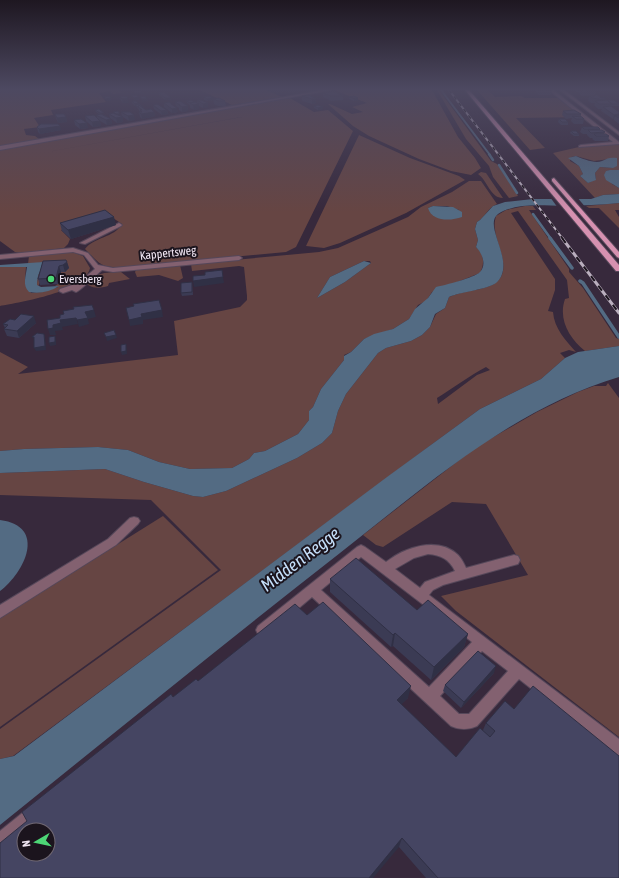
<svg xmlns="http://www.w3.org/2000/svg" width="619" height="878" font-family="'Asap Condensed',sans-serif">
<style>
.green{fill:#664543;fill-rule:evenodd}
.water{fill:#536b83}
.pier{fill:#37293c}
.lines{fill:none;stroke-linecap:round;stroke-linejoin:round}
.stream-far2{stroke:#536b83;stroke-width:2}
.stream-far1{stroke:#536b83;stroke-width:2.5}
.stream{stroke:#536b83;stroke-width:3.5}
.minor-casing{stroke:#554759;stroke-width:2}
.major-casing{stroke:#554759;stroke-width:2}
.minor{fill:#836170;fill-rule:evenodd}
.major{fill:#d691b0;fill-rule:evenodd}
.rail-far1-casing{stroke:#baafbe;stroke-width:2}
.rail-casing{stroke:#baafbe;stroke-width:3}
.rail-far1{stroke:#1b141d;stroke-width:1.5;stroke-dasharray:4;stroke-linecap:butt}
.rail{stroke:#1b141d;stroke-width:2;stroke-dasharray:6;stroke-linecap:butt}
.wall{fill:#3b3b54}
.shaded-wall{fill:#303045}
.building{fill:#454562;stroke:#303045;fill-rule:evenodd}
.poi-dot{fill:#4dd676;stroke:#1b141d;stroke-width:1.5}
.labels{text-anchor:middle;dominant-baseline:central;stroke-width:4;stroke-linejoin:round;paint-order:stroke}
.far-street-label{font-size:12px;fill:#f0e6f3;stroke:#1b141d}
.far-poi-label{font-size:12px;fill:#f0e6f3;stroke:#1b141d;text-anchor:start}
.near-water-label{font-size:18px;font-style:italic;fill:#c5dffa;stroke:#1b141d}
</style>
<rect width="100%" height="100%" fill="#37293c"/>
<g class="green">
<path d="M0 90H119L122 93 113 94 110 91 99 93 106 102 51 110 53 115 34 118 40 127 24 129 26 135 35 136 39 139 0 147Z"/>
<path d="M200 90H266L282 97 232 105Z"/>
<path d="M334 90H432L458 137 475 158 481 168 471 175 451 171 419 159 369 136 353 126 328 104H330L352 114 363 112 352 107 367 103Z"/>
<path d="M437 90H439L491 161 497 164 518 196 509 198 493 177 489 166 466 139Z"/>
<path d="M477 90H488L495 97 521 96 525 98H559L582 117 516 118 545 148 530 150Z"/>
<path d="M290 98 314 112 328 110 353 131 296 247 286 252 124 267C101 268 101 265 85 249 94 237 114 238 122 224L107 214 61 230 70 239 68 244 64 248 21 253 15 252 0 241V149ZM241 117H242L14 158Z"/>
<path d="M359 135 410 158 459 176 465 180 406 213 340 243 324 248 306 246Z"/>
<path d="M613 144H619V170L606 171 612 184 619 188V194L603 195 595 198 553 153 579 147ZM576 156 594 161 617 158 613 168 600 167 595 173 596 179 588 183 580 176 583 174 579 166 570 161 571 157Z"/>
<path d="M481 172 486 173 503 198C490 198 488 181 478 174Z"/>
<path d="M469 181H481L497 204C487 208 485 218 477 222L475 229 478 240 476 247C484 254 485 263 480 273L432 292 426 301 418 305 409 319 393 329 364 339 351 352 344 355V360L321 389 313 407 309 411V420L298 434 265 451 254 453 249 459 232 468 190 469 159 462 128 450 98 447 24 449 0 451V352L28 367 18 374 178 355 174 321 240 307 247 300V296L244 267 239 266 192 271 191 264 319 252 338 248 408 217 421 207 452 192ZM433 206H447L459 210 449 219 428 208ZM364 261H370L371 263 345 282 317 298 330 277Z"/>
<path d="M619 203V210H615L619 217V228L599 208H589L586 206Z"/>
<path d="M525 206H533L536 210H529L569 269V272L583 288 616 338 619 339V346L585 351C569 338 558 319 565 299L569 298 567 280 518 211 511 213 555 279V290L548 311 553 312C554 328 566 341 576 352L569 350 560 353 565 358 541 379 480 409 435 442 13 756 0 759V729L221 570 151 500 0 495V473L105 469 144 482 193 496 203 497 226 491 297 458 322 443 332 433 338 411 346 394 378 353 386 348 411 341 422 335 430 327 436 314 445 308 449 297C462 291 484 290 494 284 514 271 496 246 495 229 494 225 495 220 496 216L506 210ZM486 367 490 370 477 375 438 404 437 398C453 388 469 376 486 367Z"/>
<path d="M72 252 83 256 90 268C85 292 21 302 0 306V267H26L25 279 31 293 42 292 58 287V286H55L58 284 61 272H65L45 268 38 287 37 285C38 267 43 267 58 261L28 264 29 256Z"/>
<path d="M180 265 183 278 178 281 159 275 137 277 135 272 136 270Z"/>
<path d="M121 272 130 279 109 283 108 286C101 288 95 289 88 285 91 272 111 272 121 272Z"/>
<path d="M608 383 619 398V737L456 611 441 596 528 575 486 504 452 502 383 547 376 545 363 535 476 447 537 412 578 392 594 386H606Z"/>
<path d="M163 516 218 570 0 727V618Z"/>
</g>
<g class="water">
<path d="M576 156C583 159 595 164 602 161 608 158 610 157 617 158V166L613 168 600 167 595 173 596 180 588 183 580 176 583 174 579 166 568 158Z"/>
<path d="M610 170H619V188L606 180 604 175 606 171Z"/>
<path d="M619 194V203C601 205 582 205 564 206 544 206 516 202 498 214 482 226 518 263 496 283 489 289 460 292 449 297L445 308 435 314 430 327 422 335 411 341 386 348 378 353 346 394 338 411 332 433 322 443 297 458 226 491 203 497 193 496 144 482 105 469 0 473V451L24 449 98 447 128 450 159 462 190 469 232 468 249 459 254 453 265 451 298 434 309 420V411L313 407 321 389 344 360V356L351 352 364 339 374 334 393 329 409 319 415 309 428 298 436 287C445 285 474 278 480 272 487 265 482 253 476 247L478 240 475 229 477 222 480 220 493 206 505 202 533 199H591L603 195Z"/>
<path d="M433 206 453 207 462 212V217C451 221 432 222 428 208Z"/>
<path d="M58 261C43 267 38 267 37 285L41 287 59 286C50 292 39 294 29 292 22 285 26 276 27 267H0V265Z"/>
<path d="M364 261 371 263 345 282 317 298 330 277Z"/>
<path d="M619 346V377C512 409 427 485 340 553 226 642 113 734 0 825V759L14 756 387 477 480 409 541 379 565 358 578 352Z"/>
<path d="M0 520C47 526 25 572 0 591Z"/>
</g>
<path class="pier" d="M550 197H577L586 208H558Z"/>
<g class="lines">
<path class="stream-far2" d="M441 90 490 155"/>
<g class="stream-far1">
<path d="M489 154 493 160"/>
<path d="M499 165 517 193"/>
<path d="M533 214 551 239"/>
</g>
<g class="stream">
<path d="M550 238 572 268"/>
<path d="M580 281 583 283 619 337"/>
</g>
<g class="minor-casing">
<g id="minor">
<path d="M325 90H331L0 150V146Z"/>
<path d="M549 90H553L619 142V144L579 147V146L581 145 613 142Z"/>
<path d="M560 90H564L619 132V135Z"/>
<path d="M119 223 122 225 121 226 85 244 80 243Z"/>
<path d="M73 248 88 253 98 265 113 268 239 256 242 258 239 260 113 272 102 270C97 274 80 291 76 292L72 290 63 293 59 291 60 289 78 283 95 269 84 255 73 252 0 259V255Z"/>
<path d="M134 517 138 518 140 521 138 524 116 545 0 618V605L108 539 130 518Z"/>
<path d="M361 545 365 547 386 562C405 547 438 536 458 555 462 559 464 564 466 568L514 555 518 556 520 560 518 564 443 585 433 590 429 595 619 739V757L614 754 519 679 477 726C469 730 459 730 451 726L312 597 268 634 263 636 258 634 256 630 258 626 357 547ZM428 554C441 555 449 559 455 571L425 582 420 588 395 569 414 558ZM361 557 472 642 429 687 321 590ZM482 651 508 671 469 714H459L440 696Z"/>
<path d="M37 804 43 806 45 812C42 819 32 830 24 830V833L6 848 0 850V831L31 806Z"/>
</g>
</g>
<g class="major-casing">
<g id="major">
<path d="M465 90H469L619 265V271H616Z"/>
<path d="M554 178 619 252V258L617 257 552 181V179Z"/>
</g>
</g>
<use href="#minor" class="minor"/>
<use href="#major" class="major"/>
<g class="rail-far1-casing">
<path id="rail-far1" d="M449 90 563 239"/>
</g>
<g class="rail-casing">
<path id="rail" d="M562 238 619 313"/>
</g>
<use href="#rail-far1" class="rail-far1"/>
<use href="#rail" class="rail"/>
</g>
<g class="wall">
<path d="M266 90H297V91L289 92 286 91 271 92Z"/>
<path d="M536 90H552L551 95H538L536 92Z"/>
<path d="M573 90H592L596 91 594 96H582L578 93V92H576Z"/>
<path d="M159 93 171 100H165L159 95Z"/>
<path d="M323 93 343 96V100L331 101 323 97Z"/>
<path d="M309 95 316 103 312 104 302 101V96Z"/>
<path d="M589 96 601 98 605 100V101L619 103V106H611L619 112V124L614 120V119H613L601 111 602 109H598L594 105 595 103H591L588 101Z"/>
<path d="M120 97 129 103H123L121 101Z"/>
<path d="M204 97 213 98V100L208 101 204 100Z"/>
<path d="M349 97 358 100 354 101 349 99Z"/>
<path d="M213 99 225 101 226 106H218L214 104Z"/>
<path d="M197 100 208 103V107L203 108 199 106V109L194 110 190 108V105L187 103 186 101 197 103Z"/>
<path d="M132 101 139 104 146 110 154 112 155 116 142 119 140 117 139 112H140L139 111V110L136 106H135L132 103Z"/>
<path d="M175 102 188 111 182 112 179 110V108L176 106Z"/>
<path d="M164 103 172 104 173 105 178 112 172 113 164 107Z"/>
<path d="M153 105 167 110 168 114 162 115 154 109Z"/>
<path d="M314 106 323 109 318 110 314 108Z"/>
<path d="M95 110 104 115 111 119 112 124 107 125 100 121 101 126 93 127 86 121 85 116 97 117 96 115 99 114 96 112Z"/>
<path d="M563 111 581 114V117L584 119 583 124H574L571 121 572 118 566 119 562 115Z"/>
<path d="M113 112 120 114 121 117H122L121 112 135 120 129 121 123 117V122L117 123 110 118 109 114 113 113Z"/>
<path d="M55 114 66 117 67 122 58 123 56 118Z"/>
<path d="M559 119 568 122V125H561L558 122Z"/>
<path d="M74 120 88 128 80 129 75 125Z"/>
<path d="M37 127 61 130 40 134 38 132Z"/>
<path d="M582 127 600 129V130L605 132 604 134 609 136 608 141H595L592 139 593 138H590L587 135V134H583L580 132Z"/>
<path d="M571 131 579 134V136H574L570 133Z"/>
<path d="M60 223 116 225 71 239 62 231Z"/>
<path d="M43 261 67 262 69 268 65 272H61L58 284 40 285 38 279Z"/>
<path d="M192 282 193 295 182 296 181 293Z"/>
<path d="M15 320 36 323 19 338 7 336 4 329 5 328 3 324Z"/>
<path d="M330 579 417 610 468 634 464 647 431 680 393 646 391 647 330 592Z"/>
<path d="M307 615 408 698 401 704 456 757 483 730 486 723 505 701 619 878H426L399 847 27 821 173 697 198 681Z"/>
<path d="M494 673 461 708 443 691 445 685Z"/>
</g>
<g class="shaded-wall">
<path d="M271 90H286V91L271 92Z"/>
<path d="M289 90H297V91L289 92Z"/>
<path d="M142 92V94L136 95V93Z"/>
<path d="M139 97V100H134V98Z"/>
<path d="M111 98V101H106L105 99Z"/>
<path d="M128 98 129 103H123L122 99Z"/>
<rect x="165" y="98" width="6" height="2"/>
<path d="M213 98V100L208 101 207 99Z"/>
<path d="M354 98H358V100L354 101Z"/>
<path d="M142 99H147L148 101 142 102Z"/>
<path d="M312 99H316V103L312 104Z"/>
<path d="M208 103V107L203 108V104Z"/>
<path d="M199 104V109L194 110 193 105Z"/>
<path d="M188 106V111L182 112V107Z"/>
<path d="M323 107V109L318 110V108Z"/>
<path d="M177 108 178 112 172 113V109Z"/>
<path d="M167 110 168 114 162 115 161 111Z"/>
<path d="M154 112 155 116 142 119 141 114Z"/>
<path d="M116 114H120L121 117H123V122L117 123Z"/>
<path d="M619 114V118L615 116 614 119H613L614 115Z"/>
<path d="M134 115 135 120 129 121 128 116Z"/>
<path d="M66 117 67 122 58 123 57 118Z"/>
<path d="M111 119 112 124 107 125 106 120Z"/>
<path d="M100 121 101 126 93 127 92 122Z"/>
<path d="M87 123 88 128 80 129 79 124Z"/>
<path d="M60 126 61 130 40 134 39 129Z"/>
<path d="M114 217 116 225 71 239 68 230Z"/>
<path d="M67 262 69 268 65 272 63 265Z"/>
<path d="M59 266 61 272 58 284 56 278Z"/>
<path d="M223 277 224 283 194 287 193 281Z"/>
<path d="M94 310 96 317 88 319 89 324 79 327 77 320 85 312Z"/>
<path d="M162 310 163 317 143 320V324L130 326 129 320 141 314Z"/>
<path d="M34 316 36 323 19 338 17 331Z"/>
<path d="M76 318 78 324 62 327 63 330 55 331 56 335H50L48 329 53 325 60 320Z"/>
<path d="M44 334 45 337 46 350 36 351 34 348Z"/>
<path d="M116 335 117 338 107 341 106 337Z"/>
<path d="M55 336 56 340V345L50 346 49 343Z"/>
<path d="M126 344 127 354 122 355 121 352Z"/>
<path d="M395 633 393 646 391 647 393 635Z"/>
<path d="M468 634 464 647 431 680 434 667Z"/>
<path d="M496 666 494 673 461 708 464 702Z"/>
<path d="M411 686 408 698 394 712 397 700Z"/>
<path d="M402 838 399 847 373 878H369Z"/>
</g>
<g class="building">
<path d="M140 90 142 92 136 93 134 91Z"/>
<path d="M580 90H592L596 91 583 92Z"/>
<path d="M333 91 343 96H331L323 93Z"/>
<path d="M164 92 171 98H165L159 93Z"/>
<path d="M596 94 601 98H605V100L592 98 589 96H595Z"/>
<path d="M131 95H136L139 97 134 98Z"/>
<path d="M309 95 316 99H312L302 96Z"/>
<path d="M109 96 111 98 105 99 104 97Z"/>
<path d="M126 96 128 98 122 99 120 97Z"/>
<path d="M145 96 147 99H142L140 97Z"/>
<path d="M209 96 213 98 207 99 204 97Z"/>
<path d="M354 96 358 98H354L349 97Z"/>
<path d="M219 98 225 101H218L213 99Z"/>
<path d="M191 100 197 103 195 102 191 103 186 101Z"/>
<path d="M197 100H201L208 103 203 104Z"/>
<path d="M607 100 612 104H599L595 101Z"/>
<path d="M607 100H614L619 104H612Z"/>
<path d="M132 101H136L138 103 135 104Z"/>
<path d="M180 101 188 106 182 107 179 105H180L175 102Z"/>
<path d="M169 102 172 104H171L177 108 172 109 164 103Z"/>
<path d="M195 102 199 104 193 105 190 103Z"/>
<path d="M140 104 144 108H143L139 105 138 107 135 105Z"/>
<path d="M157 104 167 110 161 111 153 105Z"/>
<path d="M139 105 146 110 151 109 154 112 141 114 139 112H142L140 110H142L138 107Z"/>
<path d="M318 105 323 107 318 108 314 106Z"/>
<path d="M611 106 619 112V114L614 115 603 107Z"/>
<path d="M99 109 104 113H100L95 110Z"/>
<path d="M574 110 581 114H567L563 111Z"/>
<path d="M118 111 120 114H116L113 112Z"/>
<path d="M121 112H130L134 115 128 116Z"/>
<path d="M113 113 123 117 116 118 109 114Z"/>
<path d="M55 114H64L66 117 57 118Z"/>
<path d="M101 114 111 119 106 120 96 115Z"/>
<path d="M94 115 100 121 92 122 85 116Z"/>
<path d="M572 116 582 117 584 119H576Z"/>
<path d="M615 116H619V118Z"/>
<path d="M81 119 87 123 79 124 74 120Z"/>
<path d="M559 119H565L568 122H562Z"/>
<path d="M41 124H58L60 126 39 129 37 127Z"/>
<path d="M582 127H598L600 129H584Z"/>
<path d="M588 130H602L605 132 591 133Z"/>
<path d="M571 131H576L579 134H574Z"/>
<path d="M594 134H606L609 136H596Z"/>
<path d="M105 210 114 217 68 230 60 223Z"/>
<path d="M66 260 67 262 63 265 59 266 56 278 38 279 43 261Z"/>
<path d="M222 270 223 277 193 281V276L205 275V272Z"/>
<path d="M192 282V292L181 293V283Z"/>
<path d="M159 300 162 310 141 314 142 317 129 320 126 308 134 306 133 304Z"/>
<path d="M92 305 94 310 85 312 88 318 77 320 76 318 60 320 61 323 53 325V328L48 329 47 320 60 318V315L64 314 63 311 74 309 73 307Z"/>
<path d="M21 314 34 316 17 331 4 329 8 325 3 324 10 319 15 320Z"/>
<path d="M114 330 116 335 106 337 104 333Z"/>
<path d="M37 333 44 334 45 346 34 348V337H32Z"/>
<path d="M55 336V342L49 343V337Z"/>
<path d="M126 344V351L121 352V345Z"/>
<path d="M356 558 417 610 428 600 468 634 434 667 395 633 393 635 330 579Z"/>
<path d="M323 602 411 686 397 700 456 757 480 728 490 737 495 731 486 723 505 701 514 709 533 686 619 756V878H438L402 838 369 878H0V843L27 821 22 812 171 694 173 697 196 679 198 681 295 604 307 615ZM24 830H48V854H24Z"/>
<path d="M478 651 496 666 464 702 445 685Z"/>
</g>
<linearGradient id="sky" x2="0" y2="1"><stop stop-color="#1e1721"/><stop offset="0.42" stop-color="#4d4961"/><stop offset="1" stop-color="#4d4961" stop-opacity="0"/></linearGradient>
<rect width="619" height="212" fill="url(#sky)"/>
<circle class="poi-dot" cx="51" cy="279" r="4"/>
<g class="labels">
<g class="far-street-label">
<text transform="translate(168 253) rotate(-6)">Kappertsweg</text>
</g>
<g class="far-poi-label">
<text x="59" y="279">Eversberg</text>
</g>
<g class="near-water-label">
<text transform="translate(300 559) rotate(-37)">Midden Regge</text>
</g>
</g>
<g transform="translate(36 842) rotate(261)"><circle r="19" fill="#1b141d" stroke="#706873"/>
<path d="M0-3L7 15L0 10L-7 15Z" fill="#4dd676"/>
<text y="-6" font-size="11" font-weight="bold" text-anchor="middle" fill="#f0e6f3">N</text>
</g>
</svg>
